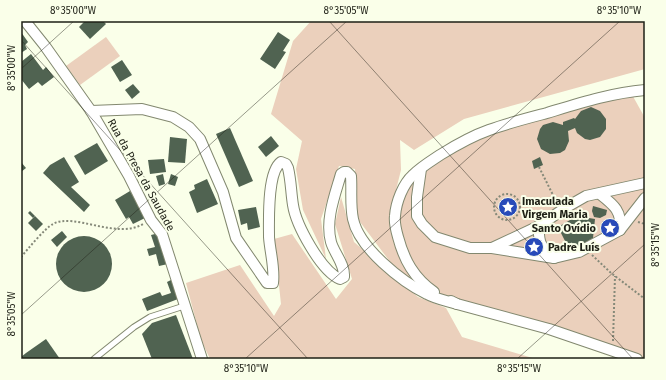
<svg xmlns="http://www.w3.org/2000/svg" width="666" height="380" font-family="'Fira Sans',sans-serif">
<style>
.green{fill:#ebd0bc}
.building{fill:#506351}
.lines{fill:none;stroke-linecap:round;stroke-linejoin:round}
.lane-casing{stroke:#82886f;stroke-width:7}
.street-casing{stroke:#82886f;stroke-width:12}
.path{stroke:#858979;stroke-width:2;stroke-dasharray:2 2;stroke-linecap:butt}
.lane{stroke:#fff;stroke-width:5}
.street{stroke:#fff;stroke-width:10}
.ticks{fill:none;stroke:#1e2016;stroke-width:1;stroke-opacity:0.45}
.labels{text-anchor:middle;dominant-baseline:central;stroke-width:4;stroke-linejoin:round;paint-order:stroke}
.street-label{font-size:11px;fill:#1e2016;stroke:#faffe9}
.poi-label{font-size:11px;font-weight:bold;fill:#1e2016;stroke:#faffe9;text-anchor:start}
.neatline{fill:none;stroke:#1e2016;stroke-width:1.5}
.ticks-label{font-size:10px;text-anchor:middle;fill:#1e2016}
</style>
<rect width="100%" height="100%" fill="#faffe9"/>
<g class="green">
<path d="M311 21H645V69L464 119 414 150 400 140 401 170 390 214 394 244 411 275 409 278 391 263 357 218 355 169 339 166 321 219 326 259 303 210 296 169 302 141 271 114 293 41Z"/>
<path d="M106 37 120 56 80 85 66 66Z"/>
<path d="M630 91 645 118V359H637L457 304 435 292 416 276 396 229 405 185 470 138Z"/>
<path d="M341 197 354 242 418 297 446 308 462 337 536 359H210L201 340 186 283 240 265 274 316 281 304 274 239 292 234 336 299 352 279 335 224Z"/>
</g>
<g class="building">
<path d="M85 21H103L106 24 90 39 79 27Z"/>
<path d="M21 32 28 42 25 45 27 49 21 53Z"/>
<path d="M278 32 290 40 283 51 286 52 275 69 260 59Z"/>
<path d="M31 54 43 70 46 67 54 77 42 86 38 82 29 89 21 79V62Z"/>
<path d="M122 60 132 75 120 82 111 67Z"/>
<path d="M133 84 140 92 132 99 125 90Z"/>
<path d="M591 107 600 111 606 119V129L600 137 590 140 585 139 577 133 575 128 568 131 569 141 565 150 560 153 550 154 541 149 537 139 540 129 543 125 553 122 563 125V122L574 118 575 119 581 111Z"/>
<path d="M230 128 253 181 239 187 216 134Z"/>
<path d="M271 136 279 146 266 157 258 147Z"/>
<path d="M170 137 187 139 185 163 168 162Z"/>
<path d="M97 143 108 161 85 175 74 156Z"/>
<path d="M64 157 79 182 71 187 90 205 84 212 43 173 50 165Z"/>
<path d="M540 157 543 165 534 169 532 161Z"/>
<path d="M164 159 166 172 150 174 148 160Z"/>
<path d="M21 162 26 168 21 172Z"/>
<path d="M163 174 165 184 159 186 156 176Z"/>
<path d="M171 174 178 177 175 186 168 184Z"/>
<path d="M207 179 218 204 197 213 189 192 195 189 194 185Z"/>
<path d="M130 191 145 218 133 224 129 217 126 219 115 200Z"/>
<path d="M593 206 607 210 606 215 600 218 594 217 592 211Z"/>
<path d="M256 207 260 227 248 230 247 223 241 225 238 210Z"/>
<path d="M30 211 35 216 33 218 28 213Z"/>
<path d="M35 216 43 224 36 231 28 223Z"/>
<path d="M577 216 595 219 593 238 570 251 558 227Z"/>
<path d="M62 231 67 237 57 247 51 240Z"/>
<path d="M159 233 168 264 159 266 156 254 149 256 147 249 155 247 151 235Z"/>
<circle cx="84" cy="264" r="28"/>
<path d="M171 280 178 299 147 311 142 299 160 292 162 296 171 293 167 282Z"/>
<path d="M176 315 193 359H152L142 334 152 323Z"/>
<path d="M46 339 60 359H21V357L26 353Z"/>
</g>
<g class="lines">
<g class="lane-casing">
<path id="lane" d="M94 359 134 327 150 317 184 306"/>
</g>
<g class="street-casing">
<g id="street">
<path d="M25 21 45 46 91 111 129 176 151 220 162 234 202 359"/>
<path d="M91 111 142 109 173 117 189 127 200 139 223 192 236 238 267 283H273C275 268 270 252 269 237 269 220 267 172 281 162L286 164 288 168C291 180 291 193 293 205 296 225 321 271 340 279L344 277C345 264 334 253 331 242 325 220 335 195 341 174L344 172H347L351 176C352 190 350 205 353 219 359 248 402 282 427 294 436 299 447 301 457 304"/>
<path d="M421 169 417 197V216L422 224 435 237 470 248H492L554 258 579 252 620 230 645 198"/>
<path d="M600 194C614 205 622 211 620 230"/>
<path d="M539 226C538 243 541 247 554 258"/>
<path d="M492 248 539 226 565 208 586 196 645 183"/>
<path d="M434 292C414 278 404 260 398 237 396 230 394 223 395 216 396 202 403 184 413 175 421 167 431 161 440 155 456 145 472 136 489 130 508 123 528 118 547 113 580 103 611 93 645 90"/>
<path d="M451 301 457 304 549 329 637 359"/>
</g>
</g>
<g class="path">
<path d="M539 167 557 203"/>
<circle cx="507" cy="207" r="13"/>
<path d="M521 211 538 214"/>
<path d="M638 222 645 224"/>
<path d="M592 255 611 273 645 299"/>
<path d="M21 257C28 249 45 228 53 224 74 212 116 240 143 224"/>
<path d="M613 341 615 276"/>
</g>
<use href="#lane" class="lane"/>
<use href="#street" class="street"/>
</g>
<path class="ticks" d="M329 21 633 359M21 40 308 359M21 69 74 21M21 315 347 21M245 359 620 21M517 359 645 244"/>
<defs>
<g id="sight-disc" transform="scale(1)"><circle r="9.5" fill="#284ab9" stroke="#faffe9"/><path d="M0-6L1.8-2.2L6-1.7L2.9 1.2L3.7 5.4L0 3.3L-3.7 5.4L-2.9 1.2L-6-1.7L-1.8-2.2Z" fill="#fff"/></g>
</defs>
<g fill-rule="evenodd">
<use href="#sight-disc" x="508" y="207"/>
<use href="#sight-disc" x="610" y="228"/>
<use href="#sight-disc" x="534" y="247"/>
</g>
<g class="labels">
<g class="street-label">
<text transform="translate(141 175) rotate(61)">Rua da Presa da Saudade</text>
</g>
<g class="poi-label">
<text x="522" y="201">Imaculada<tspan x="522" dy="13">Virgem Maria</tspan></text>
<text x="596" y="228" text-anchor="end">Santo Ovídio</text>
<text x="548" y="247">Padre Luís</text>
</g>
</g>
<rect width="666" height="380" fill="none" stroke="#faffe9" stroke-width="44"/>
<rect x="22" y="22" width="622" height="336" class="neatline"/>
<g class="ticks-label">
<text x="73" y="14">8°35'00"W</text>
<text x="346" y="14">8°35'05"W</text>
<text x="619" y="14">8°35'10"W</text>
<text transform="translate(11 68) rotate(-90)" y="4">8°35'00"W</text>
<text transform="translate(655 245) rotate(-90)" y="4">8°35'15"W</text>
<text transform="translate(11 314) rotate(-90)" y="4">8°35'05"W</text>
<text x="246" y="372">8°35'10"W</text>
<text x="519" y="372">8°35'15"W</text>
</g>
</svg>
